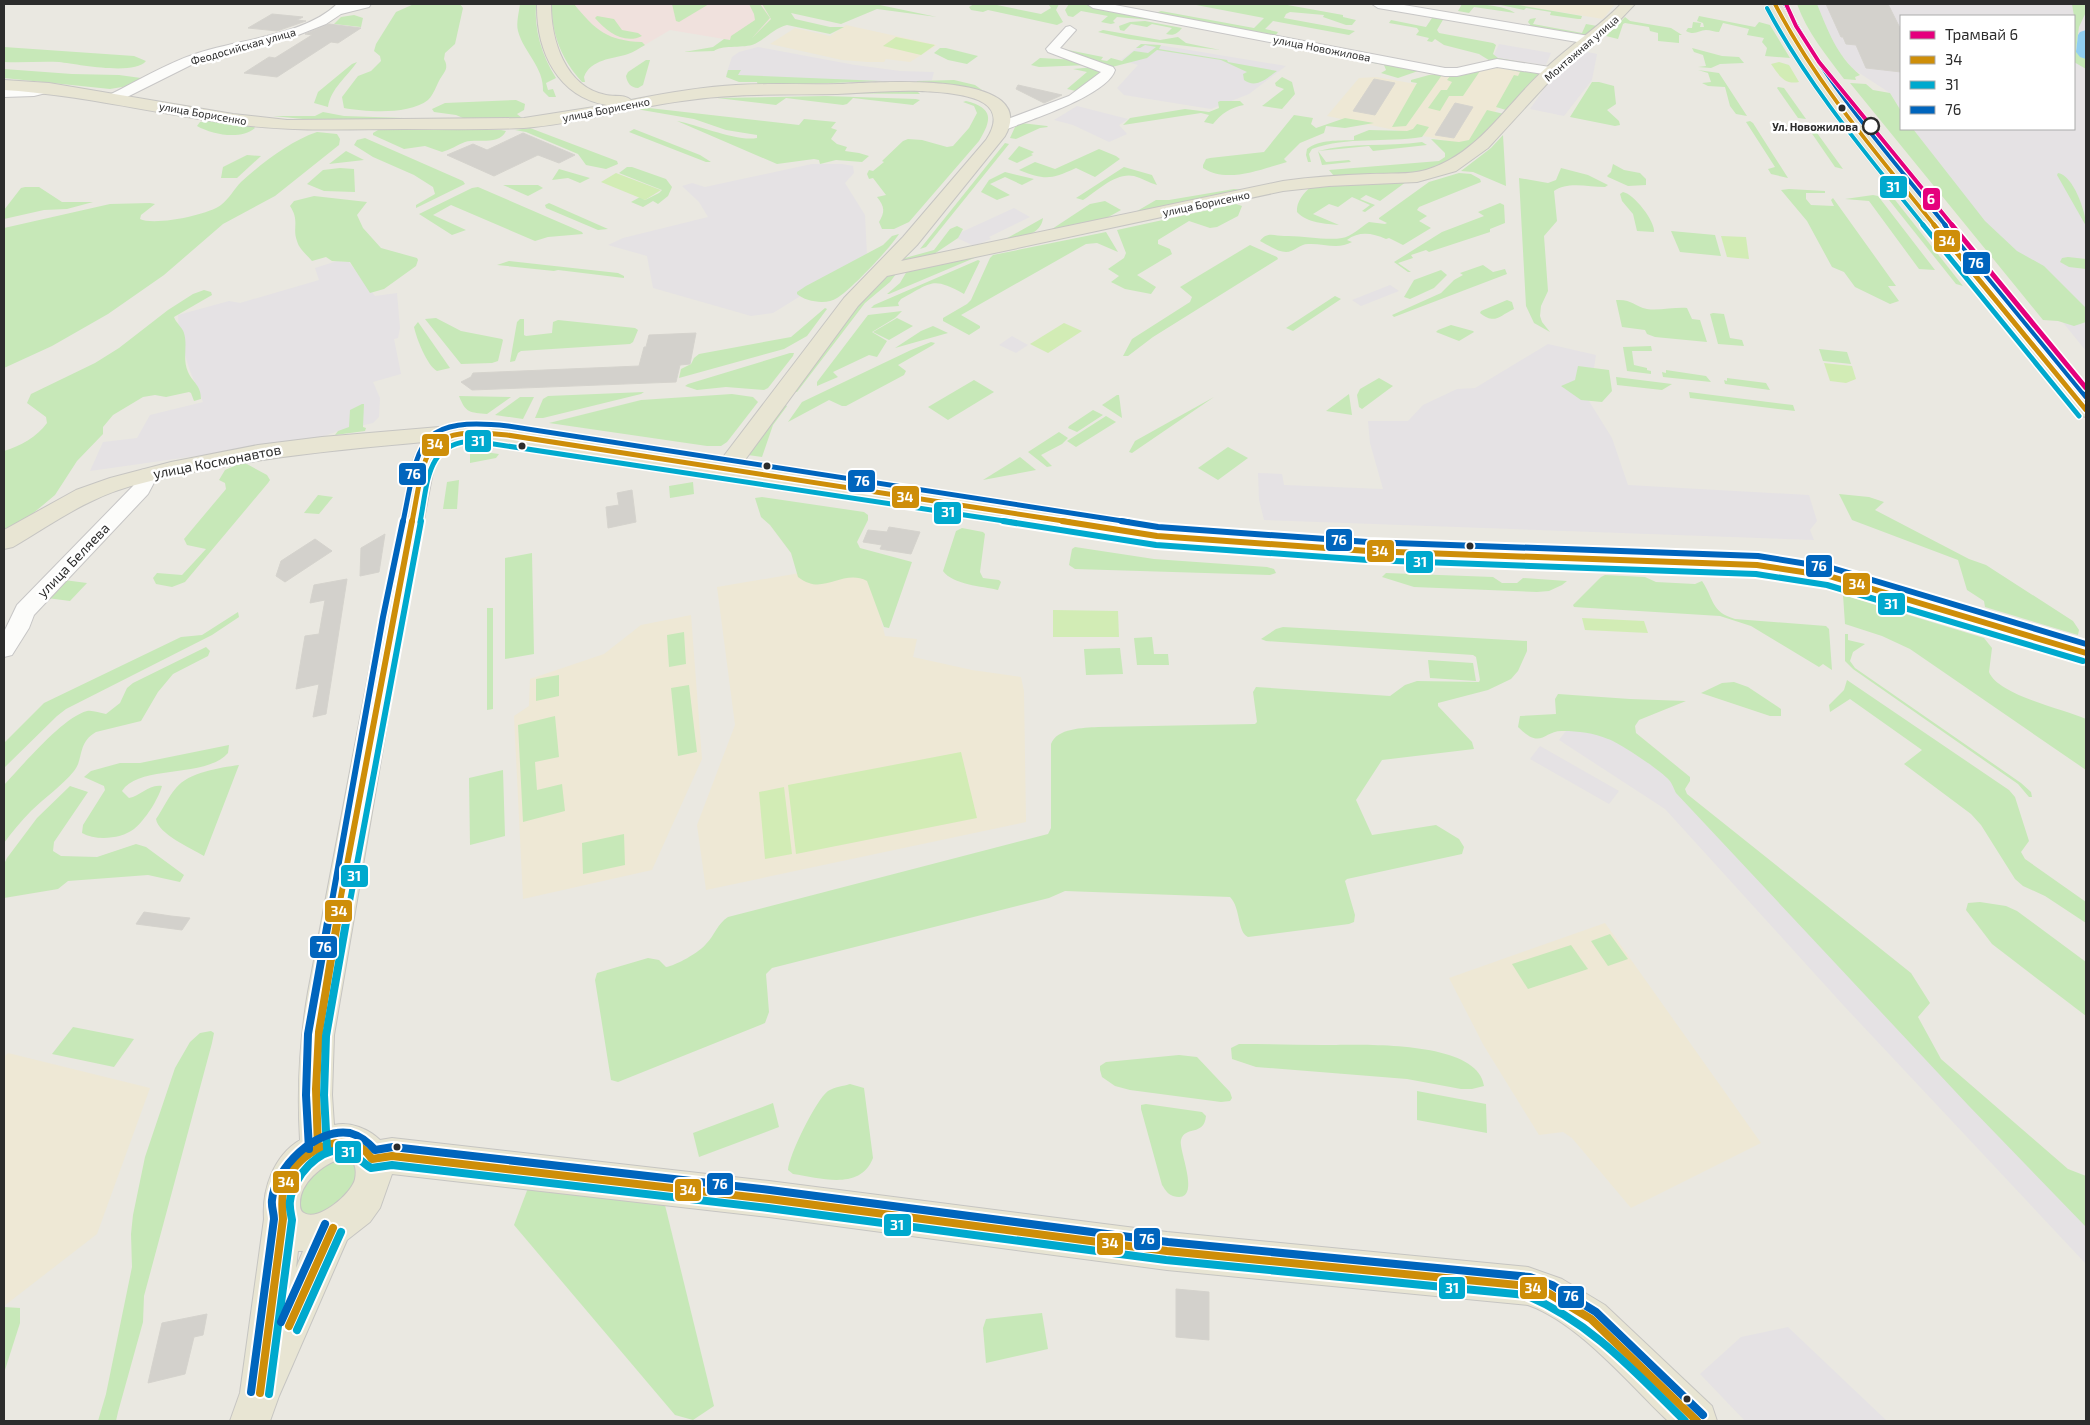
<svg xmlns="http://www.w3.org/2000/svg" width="2090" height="1425" font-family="'Exo 2',sans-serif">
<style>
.industrial{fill:#e5e2e4}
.education{fill:#eee8d5}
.medical{fill:#f0e1dd}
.green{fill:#c7e8b8}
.pitch{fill:#d2ecb5}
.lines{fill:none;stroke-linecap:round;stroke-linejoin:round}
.river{fill:#90cef0;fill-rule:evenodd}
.building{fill:#d3d1cc;stroke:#d5d3cd}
.minor-casing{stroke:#c7c6c6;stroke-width:2}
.major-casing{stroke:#c6c5c2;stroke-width:2}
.minor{fill:#fcfcfa;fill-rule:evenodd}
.major{fill:#e8e5d3;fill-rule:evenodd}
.tram{stroke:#dededf;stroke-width:1}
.bus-1-far3-casing{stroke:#fff;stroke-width:5.5}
.bus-1-far2-casing{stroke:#fff;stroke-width:8}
.bus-1-far1-casing{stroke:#fff;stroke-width:10}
.bus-1-casing{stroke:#fff;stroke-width:12}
.bus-2-far3-casing{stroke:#fff;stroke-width:5.5}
.bus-2-far2-casing{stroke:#fff;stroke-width:8}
.bus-2-far1-casing{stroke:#fff;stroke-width:10}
.bus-2-casing{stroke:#fff;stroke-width:12}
.bus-3-far3-casing{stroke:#fff;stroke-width:5.5}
.bus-3-far2-casing{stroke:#fff;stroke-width:8}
.bus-3-far1-casing{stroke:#fff;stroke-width:10}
.bus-3-casing{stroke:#fff;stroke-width:12}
.bus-1-far3{stroke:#ce8e09;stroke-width:4}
.bus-1-far2{stroke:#ce8e09;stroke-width:5}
.bus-1-far1{stroke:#ce8e09;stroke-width:6}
.bus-1{stroke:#ce8e09;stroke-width:8}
.bus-2-far3{stroke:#00a9ce;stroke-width:4}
.bus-2-far2{stroke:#00a9ce;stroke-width:5}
.bus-2-far1{stroke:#00a9ce;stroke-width:6}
.bus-2{stroke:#00a9ce;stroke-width:8}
.bus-3-far3{stroke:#0065bd;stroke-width:4}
.bus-3-far2{stroke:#0065bd;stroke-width:5}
.bus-3-far1{stroke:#0065bd;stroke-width:6}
.bus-3{stroke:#0065bd;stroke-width:8}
.tram-1-far1-casing{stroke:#fff;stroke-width:5.5}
.tram-1-casing{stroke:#fff;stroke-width:8}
.tram-1-far1{stroke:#e5007d;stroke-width:4}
.tram-1{stroke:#e5007d;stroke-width:5}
.bus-dot{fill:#2c2c2c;stroke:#fff;stroke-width:2}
.stop-dot{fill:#fff;stroke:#2c2c2c;stroke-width:2.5}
.labels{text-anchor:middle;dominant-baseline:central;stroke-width:5;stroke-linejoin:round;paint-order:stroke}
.far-street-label{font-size:11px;fill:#2c2c2c;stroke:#fff}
.far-stop-label{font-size:11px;font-weight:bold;fill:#2c2c2c;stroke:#fff;text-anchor:end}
.street-label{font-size:14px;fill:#2c2c2c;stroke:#fff}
.line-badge{stroke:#fff;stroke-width:2}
.badge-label{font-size:14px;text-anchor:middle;font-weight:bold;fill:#fff}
</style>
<rect width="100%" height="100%" fill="#eae8e1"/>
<g class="industrial">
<path d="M1817 4H2086V351L2014 262 1913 129H2074V16H1901V111L1890 93 1853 69 1832 43Z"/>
<path d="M1142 44 1159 45 1286 66 1249 94 1211 109 1124 95 1117 88 1138 65 1121 60Z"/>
<path d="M1499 44 1551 53 1546 65 1493 57Z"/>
<path d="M758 47 855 65 900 71 934 72 932 80 918 85 736 78 726 75 732 57 739 52Z"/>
<path d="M1583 51 1597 54 1592 80 1564 116 1530 109 1553 76Z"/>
<path d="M1077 106 1128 119 1119 125 1127 134 1109 142 1073 125 1054 120Z"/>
<path d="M812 164H842L853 166 854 173 845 183 865 215 867 255 773 313 751 316 653 288 647 256 608 245 623 238 708 217 699 202 682 186 692 183 705 187Z"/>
<path d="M1014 208 1030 217 989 237 991 239 974 246 953 236Z"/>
<path d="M337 261 349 262 375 296 397 293 400 328 398 338 394 339 401 374 373 382 380 398 379 417 373 423 338 431 316 439 90 471 103 442 137 438 150 415 203 402 190 371 179 336 178 315 229 301 240 303 319 280 315 268Z"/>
<path d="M1390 285 1399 291 1361 306 1352 300Z"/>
<path d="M1012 336 1028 345 1016 353 999 345Z"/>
<path d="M1548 344 1596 355 1589 401 1612 438 1628 485 1809 495 1817 521 1810 530 1814 540 1264 520 1259 500 1258 473 1282 474 1284 485 1383 489 1370 443 1368 421H1408L1423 405 1457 389 1475 388Z"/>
<path d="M1569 727 1613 739 1674 780 1753 867 2086 1216V1264L1844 1006 1665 809 1559 740Z"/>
<path d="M1540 746 1619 791 1609 804 1530 759Z"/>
<path d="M1788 1327 1887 1421H1745L1700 1374 1741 1337Z"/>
</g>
<g class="education">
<path d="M1512 4H1615L1603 19Z"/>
<path d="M846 25 937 45 910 62 886 59 884 62H868L842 60 770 44 795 28 830 36Z"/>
<path d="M1491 66 1522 72 1472 146 1327 116 1359 78 1376 77 1433 87 1443 73Z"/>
<path d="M841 566 871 576 885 636 917 639 913 657 972 670 1021 677 1024 691 1026 822 706 890 697 825 735 725 717 587Z"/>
<path d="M691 615 702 759 652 870 523 899 514 716 529 706 530 679 604 654 641 625Z"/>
<path d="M1605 923 1761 1143 1631 1208 1572 1138 1563 1132 1539 1135 1484 1046 1449 978Z"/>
<path d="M8 1053 150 1088 97 1234 4 1306V1057Z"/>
</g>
<path class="medical" d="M563 4H762L771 19 754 37 730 40 670 30 633 52 586 51Z"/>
<g class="green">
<path d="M414 4H460L463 8 455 44 445 53 444 59C449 68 445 71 440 79 436 86 434 94 428 100 409 115 367 112 344 108L342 97 358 76 371 71 381 61 380 56 374 51 376 44 396 12Z"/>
<path d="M520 4H536C534 30 542 56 556 78L546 83 548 90 553 89 556 97H549L543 91C544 67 524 53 518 31 516 23 519 12 520 4Z"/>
<path d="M552 4H574C595 30 608 41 642 42L645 45C639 48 634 52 628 54 612 59 591 59 584 77L585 82H582C562 60 551 34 552 4Z"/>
<path d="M672 4H709L679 22 676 21Z"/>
<path d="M749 4H760L770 18 752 38 771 19 762 4H875L937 17 877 9 841 24 791 13 795 19 830 27H844L830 34 787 25C774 28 765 40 752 45 741 48 721 45 714 51L684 52 713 47 724 39 730 40 731 36 755 20 754 14Z"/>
<path d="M974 4H992L1041 14 1051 8 1049 5 1045 4H1059L1056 10 1063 22 1057 25 988 10 983 12 971 10 969 7Z"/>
<path d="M1069 4H1082L1187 23 1117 17 1113 21 1115 23 1111 24 1101 22 1108 16 1081 11 1073 17 1068 16 1065 10Z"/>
<path d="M1191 4H1282L1343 15V17L1356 20 1352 25H1346L1323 17 1324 15 1290 12 1286 14 1284 18 1355 31 1349 35 1273 21 1265 29 1278 32 1275 36 1156 13 1161 11 1254 28 1264 18Z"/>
<path d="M1462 4C1480 4 1503 5 1515 13L1474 7 1469 13 1458 11Z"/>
<path d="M1496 4H1513L1582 16 1581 19H1578L1550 15 1551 12 1526 8 1524 10Z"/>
<path d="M1797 4H1817C1828 31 1837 56 1860 75L1855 77 1856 80 1844 79C1826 55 1807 32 1797 4Z"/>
<path d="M2072 4H2086V12L2079 27 2076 50 2086 59V69L2074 62V16Z"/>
<path d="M354 15 363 18 361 27 334 24 341 17Z"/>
<path d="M1427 15 1444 18 1437 30 1439 33 1493 43 1496 45 1493 54 1498 58 1549 67 1492 62 1479 54 1444 45 1435 39 1432 42 1427 41 1429 38 1416 35 1419 31 1417 28 1389 23 1391 20 1426 27 1432 18 1426 16Z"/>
<path d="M597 16 614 19 622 30 638 33 642 36C624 45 606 31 595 18Z"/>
<path d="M1699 16 1755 27 1759 22 1770 25 1790 58 1765 56 1767 48 1762 42 1764 38 1747 35 1749 29 1723 23 1719 32C1715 32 1710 30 1706 30 1699 30 1695 36 1686 31L1688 28H1692L1693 22 1701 23 1700 27H1704L1703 23 1697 21Z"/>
<path d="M1625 17 1630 21 1671 28 1682 35H1679V43L1658 41V33L1650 31 1649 27 1625 23 1623 24 1618 39 1606 36Z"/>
<path d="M1536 18 1533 24 1582 33 1586 24 1597 26 1587 36 1532 27 1528 22 1530 19Z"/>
<path d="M1145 21 1182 28C1177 34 1174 36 1166 34L1172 28 1152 24 1147 27 1131 24 1124 31 1120 30 1119 26 1130 22Z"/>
<path d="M1103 30 1160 40 1178 37 1186 43 1220 50 1129 39 1098 32Z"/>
<path d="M1141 44 1161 45 1159 49 1227 60 1228 62 1277 71C1267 78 1256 89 1244 80L1243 74 1247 72 1221 60 1157 50 1147 58 1112 67 1058 48 1103 57 1101 60 1107 61 1111 58 1122 61 1134 51 1148 53 1156 47 1145 45 1140 48H1136Z"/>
<path d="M4 47 134 56 146 61C134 76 77 64 59 62 41 61 22 63 4 62Z"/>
<path d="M1305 47 1421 70 1398 78 1381 73 1386 70 1384 65 1306 50 1304 49Z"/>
<path d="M940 48H946L978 56 967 64 948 60 934 53Z"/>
<path d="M1692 48 1722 56 1739 57 1744 63 1720 64 1711 68 1698 67 1706 66 1703 55 1694 52Z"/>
<path d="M1040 58 1078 60 1088 65 1039 67 1031 65Z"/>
<path d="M646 60H650L643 85 638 88C631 88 627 83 626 76L628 72Z"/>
<path d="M357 62C347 77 331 88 328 107L314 103 318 92 352 64Z"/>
<path d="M1095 67 1104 71 1076 91 1067 89 1087 72 1073 69Z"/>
<path d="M1498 67 1542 73 1506 110 1496 107 1514 75 1518 76 1520 72Z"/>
<path d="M4 69 72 74 119 75 141 78 138 82 128 86 110 89 4 78Z"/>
<path d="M728 70H741L738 75 882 81 758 86 757 82H739L726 77Z"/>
<path d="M1698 70 1719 73 1747 116 1736 114 1730 106 1725 87 1708 86 1702 83 1711 82 1708 73Z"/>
<path d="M1480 71 1463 96H1449L1440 111 1428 108 1441 90H1447L1452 82 1447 80 1451 75Z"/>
<path d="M1439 74 1442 75 1406 126 1392 127 1417 83 1411 82V80L1429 75Z"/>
<path d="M1282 77 1292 82 1295 94 1282 109 1262 106 1284 89 1276 86 1275 83Z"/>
<path d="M954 80 975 85 982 90 916 84 917 81Z"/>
<path d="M1592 82H1599L1614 86 1616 104 1607 110 1619 121 1620 125 1615 126 1570 117Z"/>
<path d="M1850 83 1866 84 1873 90 1890 93 1901 111V129H1913L1985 221 2017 251 2044 266 2086 308V322L2074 326 2058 321 2043 320Z"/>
<path d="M1778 87 1784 88 1806 119 1798 118 1777 88Z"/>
<path d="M911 90 917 91 920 94 826 93Z"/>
<path d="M826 96 916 99 920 100 913 105 853 98 847 104 843 105 786 98 776 105 717 98Z"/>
<path d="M516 100 525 104 524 110 517 114 522 118 470 121 456 115 434 112 432 109 445 103Z"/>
<path d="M966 101C994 108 992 120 979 141L909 222 894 229H882L879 222C885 212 885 207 877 197L886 195 873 178 869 179 867 174 869 170 873 171 884 162 882 161 903 141 908 139 922 140 947 147 953 146 969 128 977 113 974 106 963 102Z"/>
<path d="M1220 101H1240L1244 105C1231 107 1221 114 1213 124L1204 122 1209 115 1201 113 1123 125 1130 118 1185 109 1209 112 1219 108 1218 102Z"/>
<path d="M649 108 799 125 804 119 836 122 831 128 837 130 831 139 837 144 847 147 845 151 859 153 869 156 862 162 836 160 820 164 819 160 814 159 777 164 677 121C699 125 737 142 757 138V135L726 130 694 119 636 109Z"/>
<path d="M1487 110 1504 114C1488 130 1472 150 1453 162 1422 180 1369 175 1334 176L1329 170 1439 161 1445 157V153L1431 139 1459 142 1469 140Z"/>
<path d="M323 112 344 116 404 118 399 119 323 121 273 116H315Z"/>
<path d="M1294 115 1313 118 1311 124 1316 128 1345 118 1374 123 1345 128 1326 126 1324 133 1300 143 1284 159 1287 162C1261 169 1227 184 1203 168V165L1206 159 1210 158 1264 152Z"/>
<path d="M211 121 252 126 255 128C241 140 213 135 197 126L200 122Z"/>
<path d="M1750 121 1753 123 1788 178 1771 174 1768 169 1775 167 1746 122Z"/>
<path d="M1021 123 1047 126 1048 127 1040 128 1016 139 1010 138 1015 127Z"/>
<path d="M1417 124 1429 127 1422 137C1385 143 1348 136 1312 149L1309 154 1311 162H1308L1306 155 1307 149C1320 139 1338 141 1354 140V136L1369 130 1407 131 1413 129Z"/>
<path d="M1806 125 1812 126 1843 169 1835 167Z"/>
<path d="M530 128 617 161 618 164 606 169 586 165 578 154 526 132 515 130Z"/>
<path d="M634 129 700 155 711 162H706L629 132Z"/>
<path d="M378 130H501L506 131C499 146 477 138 465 142 457 145 450 150 442 152L425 146 404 149 373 135V133Z"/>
<path d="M317 132 337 134 340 139 339 145 275 196 223 224 164 275 108 314 52 346 4 368V228L110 204 150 203 155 204 141 215 140 219C154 226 208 215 221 205 229 199 234 189 241 182 262 163 290 141 317 132Z"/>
<path d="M1503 135 1506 186 1473 172 1461 171 1491 148Z"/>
<path d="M365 138 463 181 465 184 416 208V205L435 194 433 187 414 175 373 157 354 145 357 140Z"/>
<path d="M1422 142 1427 145 1373 151 1369 146 1318 151 1326 162 1349 160 1351 162 1322 165 1318 151C1352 142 1387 147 1422 142Z"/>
<path d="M1005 143 1009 144 926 247 920 249Z"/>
<path d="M1019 146 1034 152 1031 154 1033 155 1017 163 1008 159Z"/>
<path d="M1099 149 1116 156 1120 159 1095 177 1076 168C1050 180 1045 180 1019 170L1035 162 1055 169Z"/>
<path d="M346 151 364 160 329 164Z"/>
<path d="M247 155 261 156 237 178H221L223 167Z"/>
<path d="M1613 164 1624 170 1640 173 1646 179V185L1628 186 1608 177 1607 176 1611 172Z"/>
<path d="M627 167H632L666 179 672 187 668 196 658 204 653 201 643 207 631 202 640 197 645 200 659 193 662 190 619 173Z"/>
<path d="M1124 167 1152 175 1157 185C1149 183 1142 178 1134 176 1116 172 1097 191 1083 200L1076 198Z"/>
<path d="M340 168 354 169 355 192 324 191 307 184 323 170Z"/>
<path d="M1561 168 1588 175 1608 185 1605 187C1589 187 1567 181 1554 191L1557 221 1544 236 1548 291 1541 306 1540 316 1542 322 1550 332 1534 323 1526 306 1519 178 1548 183 1556 180Z"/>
<path d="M559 169 590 178 580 183 568 178 552 180Z"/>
<path d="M1005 172 1034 179 1022 185 1005 177 990 184 1010 195 997 200 981 192 989 180Z"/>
<path d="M1459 173 1471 174 1480 179 1481 182 1419 207 1417 210 1427 216 1419 221 1431 228 1403 245 1389 238 1386 239C1372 233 1359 231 1347 240L1352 242C1338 250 1323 243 1308 244 1300 244 1294 252 1286 252 1278 252 1268 245 1260 241 1267 231 1275 236 1284 236 1302 235 1326 241 1342 238 1351 237 1361 227 1369 222L1385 224 1387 223 1379 219V218L1429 182Z"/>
<path d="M2058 173C2073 175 2086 212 2086 226L2057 175Z"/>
<path d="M1406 182 1380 201 1366 195 1360 199 1375 205 1365 212 1362 211 1370 205 1352 197 1338 207 1329 204 1313 214 1339 225C1326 224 1307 223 1297 212 1296 202 1304 192 1312 186Z"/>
<path d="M503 185H538L543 188 528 196Z"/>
<path d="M25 187H39L62 202H93L67 209 44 210 4 219V210L21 188Z"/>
<path d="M478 187 582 232 583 234 548 237 535 241 451 205 433 215 466 230 452 235 419 214 472 188Z"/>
<path d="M1234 189 1245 190 1132 214 1156 200H1169Z"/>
<path d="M1789 189 1825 191V193H1806V199L1811 205 1834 206 1831 200 1833 198 1896 286H1888L1899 301 1890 304 1855 287 1844 272 1832 267 1807 221 1781 190Z"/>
<path d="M1623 192C1634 194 1655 221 1654 232L1637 231 1633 214 1622 201 1620 194Z"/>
<path d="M1873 195 1878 196 1935 270 1919 269 1869 201 1845 199Z"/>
<path d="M1885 195 1892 196 1963 286 1956 284Z"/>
<path d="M314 196 367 202 357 215 363 228 381 248 417 258 418 260 416 266 384 289 370 293 350 262 332 261 326 257 312 261C307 255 299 249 297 241 292 228 300 221 290 206L294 201Z"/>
<path d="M1105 201 1121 210 1101 221 1049 231 1090 204Z"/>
<path d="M549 203 608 229 598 230 546 208 545 205Z"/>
<path d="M1500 203 1504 205 1505 223 1490 229V232L1429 252 1426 250 1411 255 1413 258 1398 263 1411 272H1408L1394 262 1442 232 1484 216 1478 212Z"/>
<path d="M1236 204 1242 206 1238 216 1217 227 1210 228 1189 221 1158 240V244L1170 249 1172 254 1137 275 1156 287 1151 294 1125 289 1111 282 1119 276 1108 269 1124 258 1126 253 1117 230Z"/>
<path d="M1043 218C1041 236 1018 238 1002 241Z"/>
<path d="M957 226 963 229 958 238 928 258 903 261 905 258 934 250 950 229Z"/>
<path d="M1671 231 1715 235 1721 256 1680 252Z"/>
<path d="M1106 232 1118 252 1097 243 1086 244 961 315 980 326V328L969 335 943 321V318L967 304 971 300 990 258 993 255Z"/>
<path d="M899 234C890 248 852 289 837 298 827 305 806 302 797 294V292L806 286 883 245 892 236Z"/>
<path d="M1250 245 1277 257 1278 259 1153 337 1128 356H1123L1132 339 1190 302 1192 297 1180 287Z"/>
<path d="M979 256 889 294H887L900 283 907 271Z"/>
<path d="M2068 257 2086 259V269L2069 267 2060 262 2062 258Z"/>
<path d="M978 260 980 261 964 294C931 276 932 283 901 299L898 303 899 306 871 308 874 305Z"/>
<path d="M509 261 618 273 624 276V278L558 270 554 271 497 265Z"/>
<path d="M1483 265 1493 272 1505 269 1507 274 1394 317 1392 315 1441 293 1454 280 1463 275 1460 273Z"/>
<path d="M1441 270 1447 275 1434 288 1410 299 1404 297 1414 280Z"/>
<path d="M896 274 890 282 865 303 797 392H793L859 302 886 276Z"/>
<path d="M204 290 211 292 212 295 174 317C176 323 182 327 184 333 188 346 182 359 188 372 193 383 201 385 201 399L194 401 191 393 189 392 166 397 155 395 143 397 113 415 103 427V434L77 461 55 495 31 515 4 532V451C20 446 37 437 47 423L46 417 27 403 31 394 95 363 119 348 168 310 193 294Z"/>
<path d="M1335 296 1341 299 1293 331 1286 328Z"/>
<path d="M1507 300 1512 302 1514 309C1499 316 1495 325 1480 313L1481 311Z"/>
<path d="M1616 300C1632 299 1634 306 1647 309 1658 311 1675 307 1687 308L1692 319 1700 320 1707 342 1655 337 1647 334 1645 330 1622 327Z"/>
<path d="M825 308 827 309 807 336 784 349 679 378 681 369 691 364 694 358 699 354 791 337Z"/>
<path d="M902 311 895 318 872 332 887 341 877 357 869 355 833 372 838 377 817 386V382L868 315Z"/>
<path d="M1713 313 1724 314 1730 338 1742 340 1744 346 1718 344 1710 314Z"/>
<path d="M436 318 461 331 502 339 503 340 498 361 492 363 461 364 425 319Z"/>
<path d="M897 318 913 326 889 340 873 332Z"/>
<path d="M520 319H524V335L526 336 552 333 553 322 558 320 635 328 638 330 633 342 630 344 521 351 518 353 515 361 510 362 517 322Z"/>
<path d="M418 322 450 368 437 371C427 366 416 337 414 327Z"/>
<path d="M1451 325 1473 331 1474 332 1459 341 1436 332 1438 330Z"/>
<path d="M933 326 948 333 895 348 921 331Z"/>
<path d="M931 342 935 343 933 345 898 365 906 371 904 375 846 406H842L829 400 788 422 802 402 911 350Z"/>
<path d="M1651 346 1652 351H1632L1634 365 1647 368V370L1651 371V374L1627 371 1623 347Z"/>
<path d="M1819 349 1847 352 1851 364 1823 361Z"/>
<path d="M790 353H794L793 356 768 388 764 390 726 387 697 390 685 386 688 384Z"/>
<path d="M1578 366 1609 370 1612 391 1602 402 1581 400 1561 386 1575 380Z"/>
<path d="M1666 370 1706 376 1711 382 1663 377 1662 372 1666 373Z"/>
<path d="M1616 377 1672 384 1662 390 1617 385Z"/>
<path d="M1379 378 1393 386 1362 409 1359 407 1357 395 1360 389Z"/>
<path d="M1727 378 1766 383 1770 390 1725 384 1724 380 1727 381Z"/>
<path d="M974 380 994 392 948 420 928 407Z"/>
<path d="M644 392 641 394 543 418H535L543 399 548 396Z"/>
<path d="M1689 392 1793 405 1795 411 1690 398Z"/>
<path d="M732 394 753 397 758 402 727 442 721 446H707L549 423 641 400Z"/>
<path d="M1349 394 1352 415 1326 411Z"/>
<path d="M1117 395H1119L1122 418 1102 405Z"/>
<path d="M459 396 511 397 487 414C470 412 466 414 459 396Z"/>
<path d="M520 397H534L523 419 495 415Z"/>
<path d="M1214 397 1132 453 1129 452 1135 441Z"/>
<path d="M362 404H364L363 427 366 428 365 431 335 435 338 431 349 427 350 410Z"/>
<path d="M784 404 787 406 773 425 762 457 748 455Z"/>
<path d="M1093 410 1103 415 1077 432 1068 428 1069 426Z"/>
<path d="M1106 416 1116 422 1076 447 1067 441Z"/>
<path d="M537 430 716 457V458L714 460 534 433Z"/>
<path d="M1059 432 1068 438 1062 444 1041 455 1052 466 1047 467 1028 452Z"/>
<path d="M1228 447 1248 458 1218 480 1198 468Z"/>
<path d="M548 448 749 480 746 483 545 452Z"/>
<path d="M470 450 499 454 496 458 470 463Z"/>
<path d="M1020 457 1036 470 983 480Z"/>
<path d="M241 463H245L267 475 270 480 268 483 185 582 172 587 156 584 153 578 157 573 182 575 206 549 187 545 184 539 226 489 225 483 219 480 225 470Z"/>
<path d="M830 474 948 492V493L946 496 830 478Z"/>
<path d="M459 480 457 509H443L447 482Z"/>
<path d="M693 482 694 494 670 498 669 486Z"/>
<path d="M764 482H766L941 509 939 512 764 486Z"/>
<path d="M1839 494 1869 497 1884 502 1875 510 1969 559 1986 565 2073 621 2079 630 2078 635 1985 607 1984 601 1967 590 1958 560 1852 520Z"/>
<path d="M318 495 333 497 319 514 304 513Z"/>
<path d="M975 496 1160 526 1199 529 1200 532 1159 529 974 500 973 498Z"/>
<path d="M762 497 864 512 868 515V520L857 542 860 548 912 562 889 628 884 627 867 581C846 570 827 590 809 583 805 582 801 579 798 577L791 553 770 525 761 517 755 498Z"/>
<path d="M967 514 1158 543 1246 551 1480 564 1368 562 1158 547 967 517Z"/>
<path d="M962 528 983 532 985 534 980 572 983 578 999 580 1001 582 998 590C982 586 953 585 943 571L956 531Z"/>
<path d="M1257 533 1445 542 1448 546 1364 544 1254 536 1253 534Z"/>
<path d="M1501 545 1753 555 1806 564 1501 548Z"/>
<path d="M1075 547 1154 559 1267 567 1274 569 1276 573 1270 575 1075 569 1069 565 1072 549Z"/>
<path d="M532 553 534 654 505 659V558Z"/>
<path d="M1386 573 1493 577 1502 583H1517L1523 578 1567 581 1562 585 1549 591 1537 592 1414 587 1382 577Z"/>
<path d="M1605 575 1645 577 1656 582 1695 584 1702 581C1714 599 1711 612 1735 619L1826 626 1829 629 1832 670 1823 664 1819 667 1751 626 1720 616 1574 607 1573 605 1601 577Z"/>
<path d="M64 580 87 583 70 601 47 598Z"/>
<path d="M1843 595 1984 638 1992 648 1989 672C1998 695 2063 709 2086 719V770L1910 649 1882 636 1845 624Z"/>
<path d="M487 608H493V709L487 710Z"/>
<path d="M238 612 239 617 212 635 66 709 57 716 4 768V743L44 703 181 637 202 635Z"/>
<path d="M1283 627 1527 641V651L1518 671 1511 679 1488 690 1438 703V706L1472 742 1474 749 1382 760 1356 800 1372 835 1436 825 1459 839 1464 847 1462 854 1347 879 1345 881 1355 915 1354 922 1349 924 1248 937C1237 932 1241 908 1230 897L1065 891 1049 898 772 968 766 974 769 1012 765 1023 618 1082 611 1080 595 980 597 973 648 958 659 960 666 967C675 966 700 952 706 944 715 935 717 924 728 917L1048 834 1051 828V744C1057 728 1083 728 1098 727L1255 724 1257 722 1253 692 1256 687 1390 696 1405 685 1417 681 1479 682 1480 680 1476 657 1473 655 1266 641 1261 639 1276 629Z"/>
<path d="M684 632 686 664 669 667 667 635Z"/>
<path d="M1845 634H1848V640L1865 644 1853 652 1850 661 1855 668 2021 783 2031 792 2032 797H2029L2018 784 1853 669 1845 661Z"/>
<path d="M1152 637 1154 654H1168L1169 665H1137L1134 638Z"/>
<path d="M206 647 210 651 208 656 173 674 158 692 141 721 96 732C77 743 84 759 74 771 62 786 45 797 31 811 21 821 12 832 4 843V785C22 766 63 717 87 711 93 710 99 713 106 714L120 703 127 688 133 683Z"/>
<path d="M1120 648 1123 674 1086 675 1084 649Z"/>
<path d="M1428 660 1473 663 1476 681 1430 678Z"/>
<path d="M559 675V696L536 701V679Z"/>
<path d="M1847 680 2009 790 2015 797 2029 841 2021 852 2025 859 2086 902V923L2045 896 2023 886 2015 879 1981 825 1971 814 1904 764 1922 750 1850 699 1830 712 1829 705 1844 690Z"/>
<path d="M1734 682 1748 687 1781 709V716H1770L1701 693 1722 683Z"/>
<path d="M689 685 697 752 678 756 671 688Z"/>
<path d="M1558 694 1630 699 1686 701 1639 720 1635 726 1636 733 1690 777V781L1685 789 1687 794 1911 973 1930 1003 1918 1017 1941 1059 2068 1169 2086 1176V1227L1968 1105 1676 793C1674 789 1672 783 1669 780 1660 770 1620 743 1608 739 1594 733 1578 731 1563 731 1543 730 1542 751 1518 727L1520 716 1556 714 1555 699Z"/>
<path d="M555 716 559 757 535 762 537 790 562 784 565 811 523 822 518 725Z"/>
<path d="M229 745 228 753C205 779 139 764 122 791L129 798C141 796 148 784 162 786 158 800 145 820 134 829 121 839 96 841 82 833L83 825 105 790 104 786 84 777 91 771 120 763H140Z"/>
<path d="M239 765 204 856C191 848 158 834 156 819 163 809 168 797 176 788 189 772 219 768 239 765Z"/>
<path d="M503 770 505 836 470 845 469 778Z"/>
<path d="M70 786 88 792 54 842 53 851 61 856 97 857 136 844 146 847 184 875 180 882 148 875 68 881 58 889 4 898V864L7 858 37 818Z"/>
<path d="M624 834 625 865 583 874 582 843Z"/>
<path d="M1980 902 2006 906 2017 911 2086 962V1016L1992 944 1966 910 1968 903Z"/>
<path d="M1610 934 1628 959 1608 966 1591 941Z"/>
<path d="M1571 945 1588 969 1528 989 1512 964Z"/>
<path d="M73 1027 134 1039 114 1067 52 1054Z"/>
<path d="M211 1031 214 1033 212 1043 144 1296 143 1322 118 1412 116 1421H98L106 1394 132 1267 131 1234 133 1215 145 1157 175 1068 190 1042 200 1033Z"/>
<path d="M1239 1044C1267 1044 1295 1045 1323 1045 1358 1045 1478 1039 1484 1086L1472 1089H1461L1407 1079 1256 1067 1232 1059 1231 1048Z"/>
<path d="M1179 1055 1197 1057 1230 1092 1232 1098 1230 1101 1221 1102 1130 1090 1115 1086 1102 1077 1100 1070V1066L1106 1062Z"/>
<path d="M850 1084 864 1088 873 1158C860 1191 821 1178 793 1174L788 1170C789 1155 816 1100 828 1091 834 1087 844 1086 850 1084Z"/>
<path d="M1417 1091 1486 1104 1487 1133 1417 1120Z"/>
<path d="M773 1103 779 1127 699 1157 693 1133Z"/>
<path d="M1146 1104 1202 1112 1206 1116C1204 1137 1185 1125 1181 1140 1178 1150 1204 1205 1173 1196 1167 1194 1165 1189 1162 1185L1141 1109V1105Z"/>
<path d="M351 1157 361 1177 325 1218 301 1214 295 1195 319 1162Z"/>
<path d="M528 1188 664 1201 714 1406 693 1420 675 1415 514 1225Z"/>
<path d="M4 1307 20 1308V1323L4 1373Z"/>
<path d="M1042 1313 1048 1349 986 1363 983 1328 986 1319Z"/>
</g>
<g class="pitch">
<path d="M896 37 935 45 921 55 883 46Z"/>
<path d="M1779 62 1789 65 1799 82C1784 85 1779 75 1771 64Z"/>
<path d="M616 173 658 189 661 190 645 200 601 182Z"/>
<path d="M1721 236 1746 237 1749 259 1727 257Z"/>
<path d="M1064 323 1082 331 1048 353 1030 344Z"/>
<path d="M1824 363 1852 366 1856 379 1846 383 1830 381Z"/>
<path d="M1053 610 1118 611 1119 637H1053Z"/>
<path d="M1582 618 1644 621 1648 633 1585 630Z"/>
<path d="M961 752 977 818 796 854 788 785Z"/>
<path d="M784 787 792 854 765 859 759 792Z"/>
</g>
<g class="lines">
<path class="river" d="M2086 30V59L2080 57 2076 52 2078 35 2080 32Z"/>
</g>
<g class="building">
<path d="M1826 4H1888L1901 30V72L1866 68 1856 45 1846 44 1843 37H1841Z"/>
<path d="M272 14 303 17 297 20 306 21 277 31 248 28Z"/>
<path d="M329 24 361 28 338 43 331 42 277 77 244 73 269 57 275 58 312 35 305 34Z"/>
<path d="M1374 79 1395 83 1375 115 1353 111Z"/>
<path d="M1018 85 1062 95 1044 103 1016 89Z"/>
<path d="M1455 103 1473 107 1454 138 1435 135Z"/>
<path d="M523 133 575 155 559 163 538 155 494 176 447 155 473 144 487 150Z"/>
<path d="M696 333 690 364 680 365 676 382 472 390 461 382 471 377 473 373 639 366 644 347H646L649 335Z"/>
<path d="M632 490 636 522 608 528 606 507 619 505 617 493Z"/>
<path d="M889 527 920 532 911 554 880 549 882 545 863 542 868 530 887 532Z"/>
<path d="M385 534 379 572 360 576 361 548Z"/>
<path d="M315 539 332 551 285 582 276 576 281 561Z"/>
<path d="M347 579 326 714 313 717 319 684 296 689 305 636 319 634 325 600 310 603 314 585Z"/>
<path d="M144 912 171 916 190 918 182 930 136 924Z"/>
<path d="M1176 1289 1209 1292V1340L1176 1337Z"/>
<path d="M207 1314 203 1335 194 1337 185 1374 148 1383 162 1323Z"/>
</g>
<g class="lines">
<g class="minor-casing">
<g id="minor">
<path d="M337 4H371L369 7 341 14 326 24 298 35 236 49 195 63 119 101 114 102 107 98 109 95C138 81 165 64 195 54 239 39 304 36 337 4Z"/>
<path d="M1087 4H1110L1445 68H1457L1497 59 1550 67 1557 71 1550 75 1497 67 1457 76H1445L1093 8Z"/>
<path d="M1372 4H1398L1589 36 1595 40 1589 44 1378 8Z"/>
<path d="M1070 26 1076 30 1060 48 1113 67 1115 70C1108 95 1030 120 1007 129H997L995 126 997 123 1069 96 1101 72 1048 52 1046 49 1066 27Z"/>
<path d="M49 84 56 88 54 91 34 96 4 97V89L34 88Z"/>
<path d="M148 469 155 470 158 475 148 494 34 615 29 628 12 655 4 657V632L17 605 133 486 141 470Z"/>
</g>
</g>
<g class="major-casing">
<g id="major">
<path d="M537 4H551C551 40 565 87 606 95 614 97 625 94 631 100 666 93 701 87 736 85 771 83 805 85 839 84 868 83 1043 68 1005 136L917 245 901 261 1283 181C1312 177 1341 175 1370 174 1388 173 1409 175 1426 170 1479 154 1507 103 1546 68 1570 45 1598 28 1621 4H1635L1615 25 1556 74 1488 148 1456 171 1417 182 1329 186 1283 191 887 276 858 306 742 464 1157 528 1368 543 1757 556 1829 567 2086 643V663L1828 585 1757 574 1368 559 1157 544 507 442 453 440 438 454 435 461 405 619 334 1035 332 1095 334 1125C350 1121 369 1129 380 1140L392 1138 769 1181 1167 1232 1528 1267 1562 1279 1605 1305 1712 1406 1717 1421H1668C1629 1384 1579 1323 1528 1305L1167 1270 769 1217 392 1174 380 1208 370 1222 347 1240 279 1396 270 1421H230L240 1393 264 1219C262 1190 273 1156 300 1140 297 1088 299 1044 308 992L379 619 413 461 417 451 424 442C348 449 273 456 198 471 163 478 124 485 92 501 64 514 39 532 13 547L4 549V530L76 490 110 478 171 462 258 445 322 437 463 425 507 428 720 461 844 298 903 237 986 140C1016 94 950 93 920 91 892 90 865 93 837 94 785 95 734 93 682 101 630 108 577 124 524 128 485 130 444 129 405 129 348 129 291 132 234 124 157 114 82 95 4 90V80L49 83 233 114 287 120 524 118 607 105C557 97 536 50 537 4ZM340 1159 349 1160 354 1164C356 1168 356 1174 355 1179 352 1193 319 1222 304 1213 300 1211 300 1207 300 1203 300 1183 322 1165 340 1159ZM298 1251H303L296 1268Z"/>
<path d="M1768 4H1782C1811 62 1852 111 1893 162 1956 241 2021 319 2086 396V417L2078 415C2011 332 1944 251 1879 167 1838 114 1796 64 1768 4Z"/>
</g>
</g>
<use href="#minor" class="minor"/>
<use href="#major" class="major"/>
<path class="tram" d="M1777 4 1795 16"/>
<g class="bus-1-far3-casing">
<path id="bus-1-far3" d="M1775 4C1817 85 1878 155 1935 226"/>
</g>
<g class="bus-1-far2-casing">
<g id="bus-1-far2">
<path d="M1934 225 2086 410"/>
<path d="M412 522C426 450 421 425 507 435L1070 522"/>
</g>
</g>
<g class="bus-1-far1-casing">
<g id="bus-1-far1">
<path d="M1062 521 1157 536 1368 551 1757 565 1829 576 2086 653"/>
<path d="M338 912 412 521"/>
</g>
</g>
<g class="bus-1-casing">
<g id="bus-1">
<path d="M318 1149 316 1089 319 1032 339 911"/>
<path d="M289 1326 333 1228"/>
<path d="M260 1393 283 1219C282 1208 281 1195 285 1184 295 1158 329 1134 358 1146 364 1148 368 1154 372 1159L392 1156 769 1199 1167 1251 1528 1286 1548 1293 1591 1319 1697 1421"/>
</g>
</g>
<g class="bus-2-far3-casing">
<path id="bus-2-far3" d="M1767 8C1809 87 1868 156 1924 226"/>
</g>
<g class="bus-2-far2-casing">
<g id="bus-2-far2">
<path d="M1923 225 2079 416"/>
<path d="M420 522C428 484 425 442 474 441L1011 522"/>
</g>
</g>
<g class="bus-2-far1-casing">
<g id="bus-2-far1">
<path d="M1003 521 1156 545 1368 560 1756 574 1827 585 2083 661"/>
<path d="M348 912 421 521"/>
</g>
</g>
<g class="bus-2-casing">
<g id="bus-2">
<path d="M327 1149 324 1095 326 1036 348 911"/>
<path d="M297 1330 341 1232"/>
<path d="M269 1394 292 1220C291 1214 289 1207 290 1201 293 1177 319 1146 345 1151 355 1153 362 1163 371 1168L392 1165 768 1208 1166 1260 1526 1295C1592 1323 1635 1372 1685 1421"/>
</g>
</g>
<g class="bus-3-far3-casing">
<path id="bus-3-far3" d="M1785 4C1826 85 1889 155 1946 226"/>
</g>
<g class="bus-3-far2-casing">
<g id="bus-3-far2">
<path d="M1945 225 2086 397"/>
<path d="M403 522C419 444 415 416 508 426L1129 522"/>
</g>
</g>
<g class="bus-3-far1-casing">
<g id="bus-3-far1">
<path d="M1121 521 1158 527 1368 542 1758 556 1832 568 2086 644"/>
<path d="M330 912 383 617 403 521"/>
</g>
</g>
<g class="bus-3-casing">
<g id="bus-3">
<path d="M309 1149 306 1095 308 1034 330 911"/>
<path d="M281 1322 325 1224"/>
<path d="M251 1392 274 1219C274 1213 271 1206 272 1200 275 1168 316 1127 350 1133 361 1136 368 1142 375 1150L393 1147 770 1190 1168 1242 1530 1277 1552 1285 1596 1312 1703 1415"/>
</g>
</g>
<use href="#bus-1-far3" class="bus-1-far3"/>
<use href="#bus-1-far2" class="bus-1-far2"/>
<use href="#bus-1-far1" class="bus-1-far1"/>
<use href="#bus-1" class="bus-1"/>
<use href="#bus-2-far3" class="bus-2-far3"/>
<use href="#bus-2-far2" class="bus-2-far2"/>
<use href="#bus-2-far1" class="bus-2-far1"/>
<use href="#bus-2" class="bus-2"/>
<use href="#bus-3-far3" class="bus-3-far3"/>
<use href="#bus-3-far2" class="bus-3-far2"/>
<use href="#bus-3-far1" class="bus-3-far1"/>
<use href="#bus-3" class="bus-3"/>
<g class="tram-1-far1-casing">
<path id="tram-1-far1" d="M1786 4 1796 26 1819 62 1953 226"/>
</g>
<g class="tram-1-casing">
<path id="tram-1" d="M1952 225 2086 388"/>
</g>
<use href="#tram-1-far1" class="tram-1-far1"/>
<use href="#tram-1" class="tram-1"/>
</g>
<g class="bus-dot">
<circle cx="1842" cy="108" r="4.5"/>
<circle cx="522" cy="446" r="4.5"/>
<circle cx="767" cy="466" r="4.5"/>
<circle cx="1470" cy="546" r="4.5"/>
<circle cx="397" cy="1147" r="4.5"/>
<circle cx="1687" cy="1399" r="4.5"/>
</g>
<circle class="stop-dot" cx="1871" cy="126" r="8"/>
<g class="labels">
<g class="far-street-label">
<text transform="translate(243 46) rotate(-16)">Феодосийская улица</text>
<text transform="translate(1322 48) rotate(11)">улица Новожилова</text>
<text transform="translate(1581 48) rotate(-41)">Монтажная улица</text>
<text transform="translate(606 109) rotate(-11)">улица Борисенко</text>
<text transform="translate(203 113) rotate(10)">улица Борисенко</text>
<text transform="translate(1206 203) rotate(-12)">улица Борисенко</text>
</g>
<g class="far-stop-label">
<text x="1858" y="126">Ул. Новожилова</text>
</g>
<g class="street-label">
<text transform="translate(217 461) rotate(-11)">улица Космонавтов</text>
<text transform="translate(73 560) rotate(-46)">улица Беляева</text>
</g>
</g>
<g class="line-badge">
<rect x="1879" y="175" width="29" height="24" rx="5" fill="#00a9ce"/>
<rect x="1922" y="187" width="19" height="24" rx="5" fill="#e5007d"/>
<rect x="1933" y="229" width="28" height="24" rx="5" fill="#ce8e09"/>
<rect x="1962" y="251" width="29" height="24" rx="5" fill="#0065bd"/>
<rect x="464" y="429" width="28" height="24" rx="5" fill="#00a9ce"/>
<rect x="421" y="433" width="29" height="24" rx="5" fill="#ce8e09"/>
<rect x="398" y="462" width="29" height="24" rx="5" fill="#0065bd"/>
<rect x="847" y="469" width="29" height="24" rx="5" fill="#0065bd"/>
<rect x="891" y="485" width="29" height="24" rx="5" fill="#ce8e09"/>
<rect x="933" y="501" width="29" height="24" rx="5" fill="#00a9ce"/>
<rect x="1325" y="528" width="28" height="24" rx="5" fill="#0065bd"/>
<rect x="1366" y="539" width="29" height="24" rx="5" fill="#ce8e09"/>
<rect x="1405" y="550" width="29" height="24" rx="5" fill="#00a9ce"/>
<rect x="1805" y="554" width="28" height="24" rx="5" fill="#0065bd"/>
<rect x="1842" y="572" width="29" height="24" rx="5" fill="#ce8e09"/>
<rect x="1877" y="592" width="29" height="24" rx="5" fill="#00a9ce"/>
<rect x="340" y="864" width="29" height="24" rx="5" fill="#00a9ce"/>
<rect x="324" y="899" width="29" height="24" rx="5" fill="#ce8e09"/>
<rect x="309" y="935" width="29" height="24" rx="5" fill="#0065bd"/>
<rect x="334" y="1140" width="28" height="24" rx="5" fill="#00a9ce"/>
<rect x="272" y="1170" width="28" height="24" rx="5" fill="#ce8e09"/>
<rect x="706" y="1172" width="28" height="24" rx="5" fill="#0065bd"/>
<rect x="674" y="1178" width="28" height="24" rx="5" fill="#ce8e09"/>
<rect x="883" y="1213" width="29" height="24" rx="5" fill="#00a9ce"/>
<rect x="1133" y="1227" width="28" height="24" rx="5" fill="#0065bd"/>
<rect x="1096" y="1232" width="28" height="24" rx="5" fill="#ce8e09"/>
<rect x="1438" y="1276" width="28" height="24" rx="5" fill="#00a9ce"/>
<rect x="1519" y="1276" width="29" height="24" rx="5" fill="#ce8e09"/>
<rect x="1557" y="1285" width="28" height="24" rx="5" fill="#0065bd"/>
</g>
<g class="badge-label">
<text x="1893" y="192">31</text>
<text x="1931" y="204">6</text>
<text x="1947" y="246">34</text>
<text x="1976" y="268">76</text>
<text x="478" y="446">31</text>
<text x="435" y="449">34</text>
<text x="413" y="479">76</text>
<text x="862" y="486">76</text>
<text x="905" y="502">34</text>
<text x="948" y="517">31</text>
<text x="1339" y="545">76</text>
<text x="1380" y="556">34</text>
<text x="1420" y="567">31</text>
<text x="1819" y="571">76</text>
<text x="1857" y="589">34</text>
<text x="1891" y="609">31</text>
<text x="354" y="881">31</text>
<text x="339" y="916">34</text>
<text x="324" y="952">76</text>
<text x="348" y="1157">31</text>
<text x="286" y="1187">34</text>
<text x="720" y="1189">76</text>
<text x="688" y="1195">34</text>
<text x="897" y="1230">31</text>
<text x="1147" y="1244">76</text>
<text x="1110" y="1248">34</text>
<text x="1452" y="1293">31</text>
<text x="1533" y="1293">34</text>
<text x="1571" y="1301">76</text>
</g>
<rect width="2090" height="1425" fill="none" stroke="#2c2c2c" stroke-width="10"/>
<rect x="1900" y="15" width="175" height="115" fill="#ffffff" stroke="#ababab"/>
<rect x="1910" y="31" width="25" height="8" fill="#e5007d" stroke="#ababab"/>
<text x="1945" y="40" font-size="15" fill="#2c2c2c">Трамвай 6</text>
<rect x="1910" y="56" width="25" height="8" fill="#ce8e09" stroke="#ababab"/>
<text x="1945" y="65" font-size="15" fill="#2c2c2c">34</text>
<rect x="1910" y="81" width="25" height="8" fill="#00a9ce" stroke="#ababab"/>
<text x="1945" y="90" font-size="15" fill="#2c2c2c">31</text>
<rect x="1910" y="106" width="25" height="8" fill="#0065bd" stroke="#ababab"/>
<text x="1945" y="115" font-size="15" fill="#2c2c2c">76</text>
</svg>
